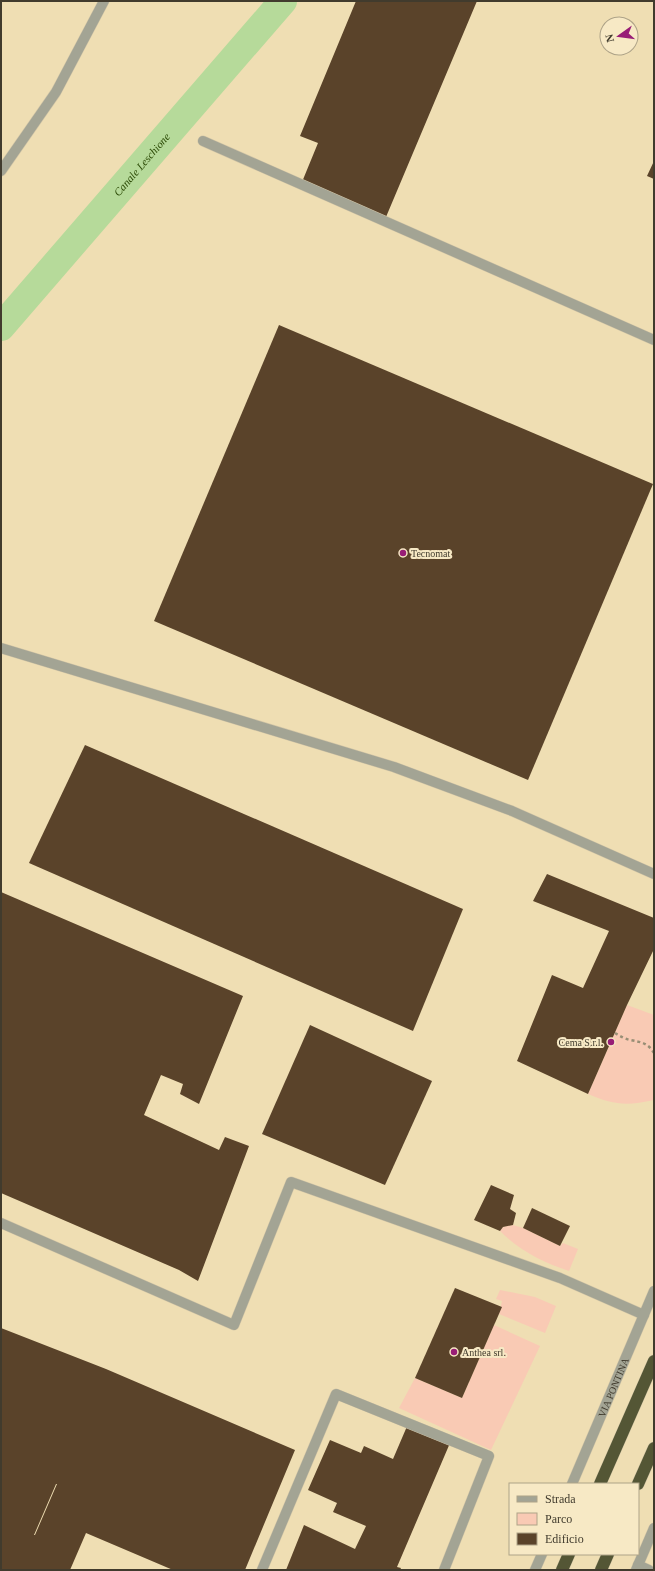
<svg xmlns="http://www.w3.org/2000/svg" width="655" height="1571" font-family="'Times New Roman',serif">
<style>
.built{fill:#efdeb3;fill-rule:evenodd}
.green{fill:#f9cab4}
.lines{fill:none;stroke-linecap:round;stroke-linejoin:round}
.canal{stroke:#b6da9a;stroke-width:28}
.building{fill:#5a432a;fill-rule:evenodd}
.minor-casing{stroke:#d3c6a7;stroke-width:11}
.highway-casing{stroke:#d3c6a7;stroke-width:13}
.path{stroke:#988e75;stroke-width:2.5;stroke-dasharray:3 3;stroke-linecap:butt}
.minor{stroke:#a3a494;stroke-width:10}
.highway{stroke:#545635;stroke-width:12}
.poi-dot{fill:#981d76;stroke:#f7e9c5;stroke-width:1.5}
.labels{text-anchor:middle;dominant-baseline:central;stroke-width:4;stroke-linejoin:round;paint-order:stroke}
.poi-label{font-size:10px;fill:#413b2d;stroke:#f7e9c5;text-anchor:start}
.street-label{font-size:10px;fill:#413b2d;stroke:#f7e9c5}
.water-label{font-size:11px;font-style:italic;fill:#2c4b06;stroke:#f7e9c5}
</style>
<rect width="100%" height="100%" fill="#f7e9c5"/>
<path class="built" d="M1 1H654V1570H1ZM607 24H631V48H607ZM510 1484H638V1554H510Z"/>
<g class="green">
<path d="M627 1005 654 1015V1100C627 1106 613 1105 588 1094Z"/>
<path d="M513 1225 523 1228 560 1246 563 1243 578 1249 569 1271C543 1262 520 1251 500 1231L503 1227Z"/>
<path d="M500 1290 535 1297 556 1306 545 1333 499 1314 502 1301 496 1299Z"/>
<path d="M494 1325 540 1346 491 1450 399 1408 415 1378 462 1398Z"/>
</g>
<g class="lines">
<path class="canal" id="s1" d="M1 327 283 1"/>
</g>
<g class="building">
<path d="M356 1H477L386 217 302 182 318 143 300 136Z"/>
<path d="M654 161V179L647 176Z"/>
<path d="M279 325 653 484 528 780 154 621Z"/>
<path d="M85 745 463 909 413 1031 29 863Z"/>
<path d="M547 874 654 918V949L627 1005 588 1094 517 1061 552 975 583 988 609 931 533 901Z"/>
<path d="M1 892 243 996 199 1104 180 1094 183 1084 161 1075 144 1115 219 1150 225 1137 249 1146 198 1281 179 1270 1 1193Z"/>
<path d="M310 1025 432 1081 385 1185 262 1134Z"/>
<path d="M491 1185 514 1195 510 1209 516 1213 513 1225 503 1227 500 1231 474 1220Z"/>
<path d="M532 1208 570 1226 560 1246 523 1228Z"/>
<path d="M455 1288 502 1307 462 1398 415 1378Z"/>
<path d="M1 1328 106 1369 295 1450 245 1570H173L86 1533 70 1570H1ZM56 1484H57L35 1535H34Z"/>
<path d="M408 1424 450 1443 397 1567 401 1568 400 1570H286L304 1525 355 1549 366 1526 333 1512 337 1503 308 1490 330 1440 361 1453 364 1446 393 1459Z"/>
</g>
<g class="lines">
<g class="minor-casing">
<g id="minor">
<path d="M203 141 654 340"/>
<path d="M1 171 56 92 104 1"/>
<path d="M1 648 394 767 512 811 654 874"/>
<path d="M1 1223 234 1325 291 1182 560 1278 644 1315"/>
<path id="s2" d="M572 1484 654 1291"/>
<path d="M638 1565 649 1570"/>
<path d="M262 1570 336 1394 489 1456 444 1570"/>
<path d="M535 1570 542 1554"/>
<path d="M636 1570 654 1528"/>
</g>
</g>
<g class="highway-casing">
<g id="highway">
<path d="M600 1484 654 1361"/>
<path d="M638 1484 654 1448"/>
<path d="M562 1570 569 1554"/>
<path d="M601 1570 608 1554"/>
</g>
</g>
<path class="path" d="M615 1033C620 1036 625 1039 630 1040 641 1042 648 1043 654 1053"/>
<use href="#minor" class="minor"/>
<use href="#highway" class="highway"/>
</g>
<g class="poi-dot">
<circle cx="403" cy="553" r="4"/>
<circle cx="611" cy="1042" r="4"/>
<circle cx="454" cy="1352" r="4"/>
</g>
<g class="labels">
<g class="poi-label">
<text x="411" y="553">Tecnomat</text>
<text x="603" y="1042" text-anchor="end">Cema S.r.l.</text>
<text x="462" y="1352">Anthea srl.</text>
</g>
<g class="street-label">
<text stroke="none"><textPath href="#s2" startOffset="105">VIA PONTINA</textPath></text>
</g>
<g class="water-label">
<text stroke="none"><textPath href="#s1" startOffset="215">Canale Leschione</textPath></text>
</g>
</g>
<rect width="655" height="1571" fill="none" stroke="#413b2d" stroke-width="4"/>
<rect x="509" y="1483" width="130" height="72" fill="#f7e9c5" stroke="#aea388"/>
<rect x="517" y="1496" width="20" height="6" fill="#a3a494" stroke="#aea388"/>
<text x="545" y="1503" font-size="12" fill="#413b2d">Strada</text>
<rect x="517" y="1513" width="20" height="12" fill="#f9cab4" stroke="#aea388"/>
<text x="545" y="1523" font-size="12" fill="#413b2d">Parco</text>
<rect x="517" y="1533" width="20" height="12" fill="#5a432a" stroke="#aea388"/>
<text x="545" y="1543" font-size="12" fill="#413b2d">Edificio</text>
<g transform="translate(619 36) rotate(256)"><circle r="19" fill="#f7e9c5" stroke="#aea388"/>
<path d="M0-3L7 15L0 10L-7 15Z" fill="#981d76"/>
<text y="-6" font-size="11" font-weight="bold" text-anchor="middle" fill="#413b2d">N</text>
</g>
</svg>
